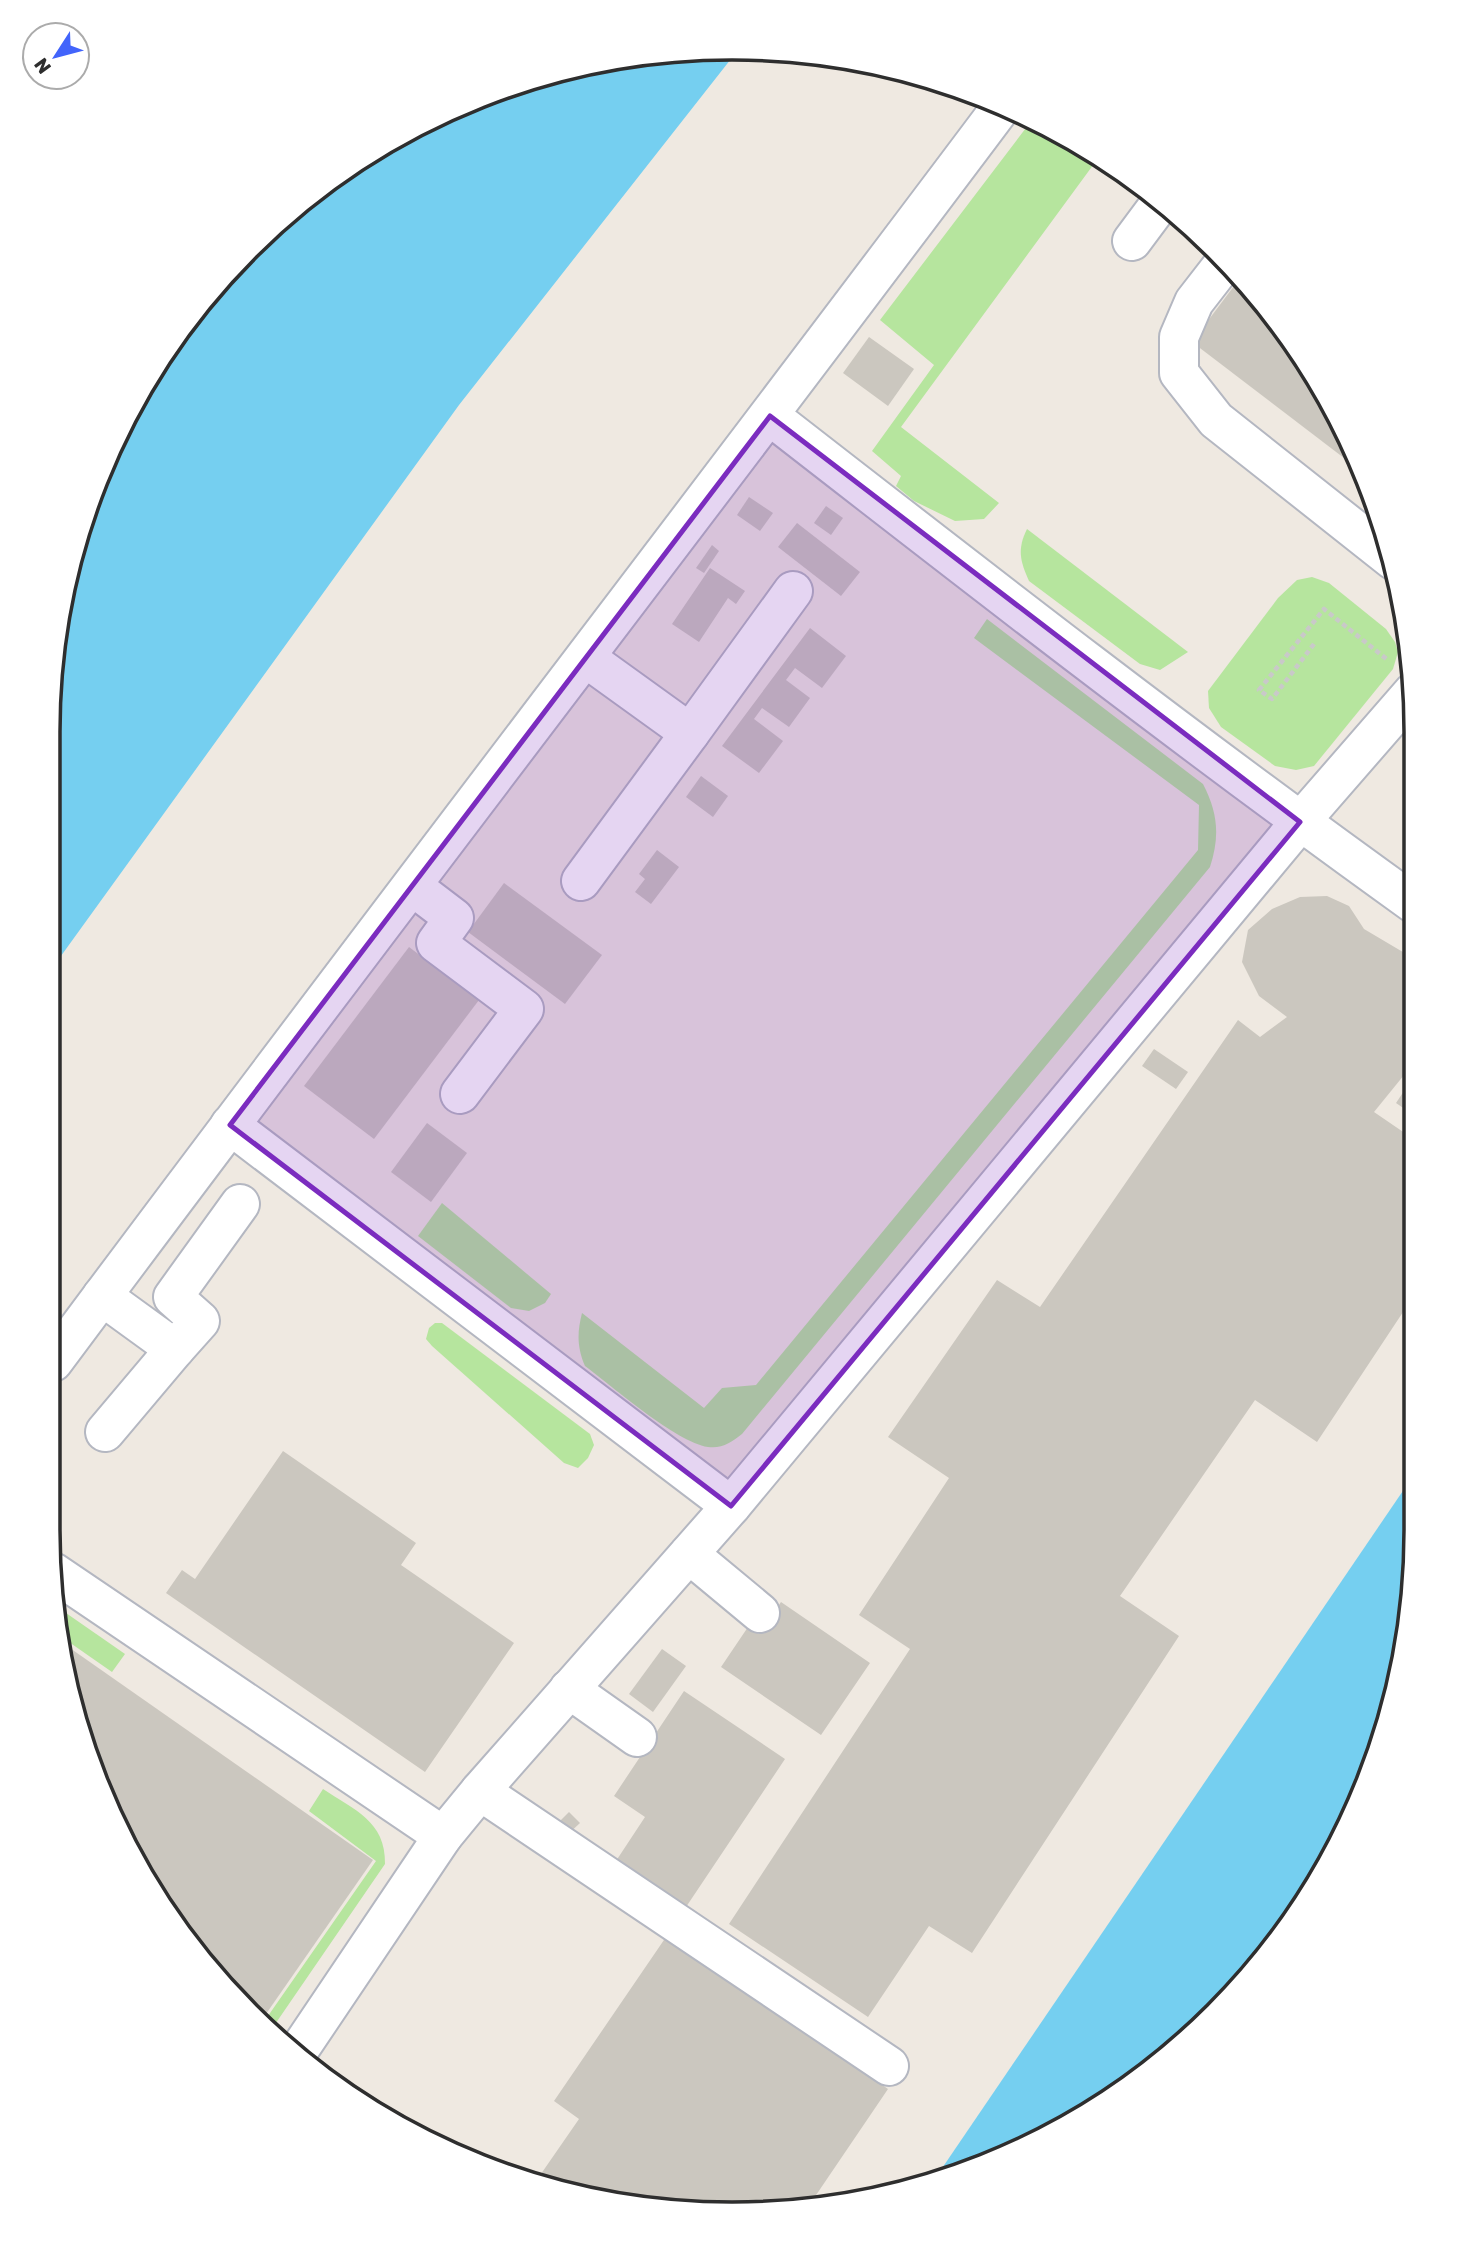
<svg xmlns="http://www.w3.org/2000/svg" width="1463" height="2262" font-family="Rubik,sans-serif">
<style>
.green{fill:#b6e59e}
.water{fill:#75cff0}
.building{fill:#cbc7bf}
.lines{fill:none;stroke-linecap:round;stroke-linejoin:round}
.minor-casing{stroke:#b4b7c1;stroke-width:42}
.path{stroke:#c9c9c9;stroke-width:4.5;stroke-dasharray:5 3.5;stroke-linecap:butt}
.minor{stroke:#fff;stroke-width:38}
.marked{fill:#7b2cbf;fill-opacity:0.2;stroke:#7b2cbf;stroke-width:5;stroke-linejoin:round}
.rim{fill:none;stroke:#2e2e2e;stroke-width:3.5}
</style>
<rect width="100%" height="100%" fill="#efe9e1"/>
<g class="green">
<path d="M1032 120 1073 139 1099 157 901 427 999 503 984 519 955 521 914 501 896 486 901 476 872 451 934 365 880 320Z"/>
<path d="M1027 529 1188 652 1160 670 1140 664 1029 581C1020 561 1017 549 1027 529Z"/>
<path d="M1312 577 1329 583 1386 629 1395 642 1398 652 1393 669 1314 766 1296 770 1275 766 1221 727 1209 708 1208 691 1278 598 1297 580Z"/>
<path d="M987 619 1203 784C1218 813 1220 836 1210 867L742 1434C732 1442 722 1449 708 1447 676 1442 613 1387 585 1366 577 1347 577 1333 582 1313L704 1408 722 1388 756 1385 1198 850 1199 805 974 638Z"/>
<path d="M442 1203 551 1294 545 1303 529 1311 511 1308 418 1236Z"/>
<path d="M435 1323H442L590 1434 594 1445 588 1458 578 1468 564 1463 432 1346 426 1339 429 1328Z"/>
<path d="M66 1613 125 1654 112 1672 56 1633 55 1629Z"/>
<path d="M323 1789C354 1810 386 1821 385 1864L269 2033 261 2026 376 1861 309 1811Z"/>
</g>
<g class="water">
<path d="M686 49 738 50 459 405 53 967V642L118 429 217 281 315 189 429 118 554 71Z"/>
<path d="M1411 1479 1410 1619 1364 1793 1246 1981 1111 2100 934 2180Z"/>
</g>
<g class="building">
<path d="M1240 278 1274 315 1345 429 1361 471 1192 342Z"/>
<path d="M869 337 914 369 888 406 843 373Z"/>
<path d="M749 497 773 513 760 531 737 515Z"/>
<path d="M826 506 843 518 831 535 814 523Z"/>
<path d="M797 523 860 572 841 596 778 547Z"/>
<path d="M712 545 719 551 704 573 696 568Z"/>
<path d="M710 568 745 591 736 604 728 598 699 642 672 624Z"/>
<path d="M810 628 846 656 822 688 795 668 786 680 810 698 789 727 762 708 754 719 783 741 759 773 722 746Z"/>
<path d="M701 776 728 796 713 817 686 797Z"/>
<path d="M657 850 679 867 651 904 635 892 645 879 639 874Z"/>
<path d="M504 883 602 955 565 1004 468 932Z"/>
<path d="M1327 896 1349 906 1364 929 1413 958V1064L1374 1112 1412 1138 1411 1300 1317 1442 1255 1400 1120 1596 1179 1636 972 1953 929 1926 868 2017 729 1924 910 1649 859 1615 949 1478 888 1437 997 1280 1040 1307 1238 1020 1260 1037 1287 1017 1259 996 1242 962 1248 930 1272 909 1300 897Z"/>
<path d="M409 947 479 1000 374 1139 304 1086Z"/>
<path d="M1154 1049 1188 1072 1176 1089 1142 1066Z"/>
<path d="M1412 1079V1114L1396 1103Z"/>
<path d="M427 1123 467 1153 431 1202 391 1172Z"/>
<path d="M283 1451 416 1543 401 1565 514 1643 425 1772 166 1593 182 1570 195 1579Z"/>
<path d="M781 1602 870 1663 821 1735 721 1667 748 1627 759 1634Z"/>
<path d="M57 1639 373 1860 259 2024 247 2014 163 1911 83 1750Z"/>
<path d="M662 1649 686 1666 653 1712 629 1694Z"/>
<path d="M684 1691 785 1759 684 1910 614 1864 645 1817 614 1796Z"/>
<path d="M569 1812 580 1823 566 1836 555 1826Z"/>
<path d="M666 1937 888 2089 810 2204 731 2215 598 2202 534 2184 579 2119 554 2101Z"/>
</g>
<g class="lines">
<g class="minor-casing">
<g id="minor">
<path d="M1132 241 1161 202"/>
<path d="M1225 262 1194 302 1179 337V373L1216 420 1393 560"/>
<path d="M770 416C982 581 1194 746 1413 903"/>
<path d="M586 658 690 733 793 591"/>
<path d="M581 881 690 733"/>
<path d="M412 886 454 918 436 943 524 1009 460 1094"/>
<path d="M230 1125 731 1506"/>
<path d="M102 1296 175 1349 105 1432"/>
<path d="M175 1349 200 1321 173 1297 240 1204"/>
<path d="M53 1362C366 941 687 526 1002 106"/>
<path d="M689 1554 760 1613"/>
<path d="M53 1572 443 1836"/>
<path d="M569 1689 637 1737"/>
<path d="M480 1791 889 2066"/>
<path d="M295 2056 443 1836 480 1791 731 1506 1300 822 1414 691"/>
</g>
</g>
<path class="path" d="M1314 644 1272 699 1259 690 1324 609 1389 661"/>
<use href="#minor" class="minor"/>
</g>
<path class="marked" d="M770 416 1300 822 731 1506 230 1125Z"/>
<path d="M0 0H1463V2262H0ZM732 60H732A672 672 0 0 1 1404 732V1530A672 672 0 0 1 732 2202H732A672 672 0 0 1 60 1530V732A672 672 0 0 1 732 60Z" fill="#fff" fill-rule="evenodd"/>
<path class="rim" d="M732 60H732A672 672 0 0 1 1404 732V1530A672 672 0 0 1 732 2202H732A672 672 0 0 1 60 1530V732A672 672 0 0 1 732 60Z"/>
<g transform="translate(56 56) rotate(234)"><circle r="33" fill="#ffffff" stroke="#ababab" stroke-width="2"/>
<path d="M0-5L12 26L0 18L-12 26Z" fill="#4264fb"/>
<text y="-10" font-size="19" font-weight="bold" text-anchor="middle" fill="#2e2e2e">N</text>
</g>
</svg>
